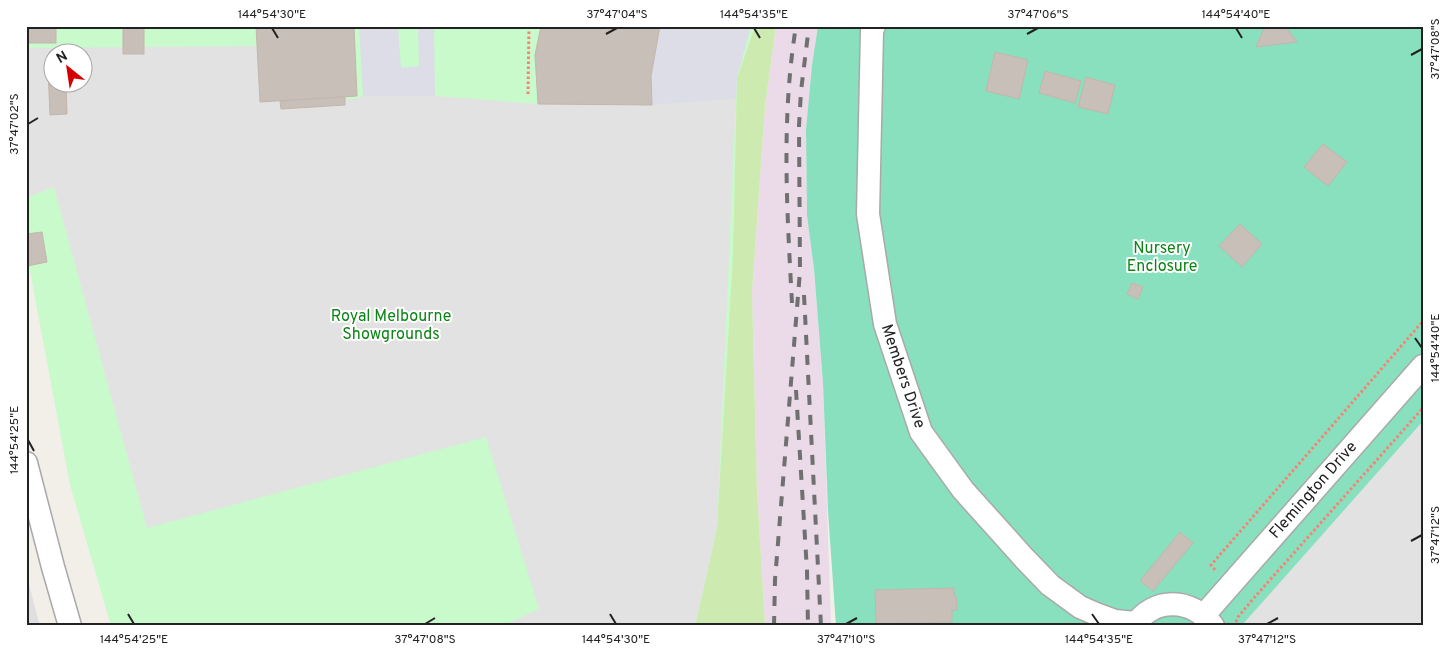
<svg xmlns="http://www.w3.org/2000/svg" width="1449" height="652" font-family="Overpass,sans-serif">
<style>
.residential{fill:#e0dfdf}
.industrial{fill:#ebdbe8}
.grass{fill:#cdebb0}
.park{fill:#c8facc;fill-rule:evenodd}
.pitch{fill:#88e0be}
.parking{fill:#e2e2e2;fill-rule:evenodd}
.plaza{fill:#dddde8}
.building{fill:#c7bfb8;stroke:#c4b6ab}
.lines{fill:none;stroke-linecap:round;stroke-linejoin:round}
.minor-casing{stroke:#a9a9a9;stroke-width:25}
.path{stroke:#fa8072;stroke-width:3;stroke-dasharray:2.5 2.5;stroke-linecap:butt}
.minor{stroke:#fff;stroke-width:22}
.rail{stroke:#707070;stroke-width:4;stroke-dasharray:10 10;stroke-linecap:butt}
.ticks{fill:none;stroke:#222;stroke-width:2}
.labels{text-anchor:middle;dominant-baseline:central;stroke-width:4;stroke-linejoin:round;paint-order:stroke}
.park-label{font-size:16px;fill:#0c8416;stroke:#fff}
.street-label{font-size:16px;fill:#222;stroke:#fff}
.neatline{fill:none;stroke:#222;stroke-width:2}
.ticks-label{font-size:12px;text-anchor:middle;fill:#222}
</style>
<rect width="100%" height="100%" fill="#f2efe9"/>
<path class="residential" d="M26 573 40 626H26Z"/>
<path class="industrial" d="M776 26H818L812 65 806 129 807 216 814 269 823 383 831 626H765L757 490 752 292 765 106Z"/>
<path class="grass" d="M755 26H776L765 106 752 292 757 490 765 626H695L717 527 737 78Z"/>
<path class="park" d="M26 26H755L737 78 733 256 717 527 695 626H111L70 485 26 250ZM52 52H82V82H52Z"/>
<path class="pitch" d="M818 26H1423V626H836L828 511 823 383 814 269 807 216 806 129 812 65Z"/>
<g class="parking">
<path d="M257 46 260 101 354 99 364 96H435L538 104 652 105 736 99 717 527 695 626H502L539 609 486 437 147 528 54 187 26 198V48ZM52 52H82V82H52Z"/>
<path d="M1423 421V626H1241L1260 605Z"/>
</g>
<g class="plaza">
<path d="M359 26H398L401 68 419 66 418 26H434L435 96H363Z"/>
<path d="M660 26H751L737 78 736 99 652 105 651 76Z"/>
</g>
<g class="building">
<rect x="26" y="26" width="30" height="17"/>
<rect x="123" y="26" width="21" height="28"/>
<path d="M256 26H354L357 96 260 102Z"/>
<path d="M541 26H660L651 76 652 105 538 104 535 55Z"/>
<path d="M1265 26H1285L1297 42 1256 47Z"/>
<path d="M995 52 1028 60 1019 99 986 91Z"/>
<path d="M48 70H52V82H66L67 114 50 115Z"/>
<path d="M1045 71 1081 81 1075 103 1039 93Z"/>
<path d="M1086 77 1115 85 1108 114 1078 107Z"/>
<path d="M345 97V105L281 109 280 101Z"/>
<path d="M1323 144 1347 162 1328 186 1304 167Z"/>
<path d="M1240 224 1262 244 1242 267 1219 246Z"/>
<path d="M42 232 47 262 27 266 26 234Z"/>
<path d="M1132 283 1143 287 1138 299 1127 294Z"/>
<path d="M1180 532 1193 543 1153 591 1140 581Z"/>
<path d="M954 588V596H956L957 610H952V622L876 624 875 590Z"/>
</g>
<g class="lines">
<g class="minor-casing">
<g id="minor">
<path id="s1" d="M874 26 872 31 868 214 885 324 921 432 963 490 1024 558 1050 585 1080 607 1096 614 1115 621 1135 623"/>
<path d="M26 463 53 567 70 626"/>
<path id="s2" d="M1204 615 1423 366"/>
<path d="M1134 626C1154 596 1192 598 1213 626"/>
</g>
</g>
<g class="path">
<path d="M528 94 529 26"/>
<path d="M1215 570 1211 565 1423 321"/>
<path d="M1236 622 1238 617 1253 599 1423 408"/>
</g>
<use href="#minor" class="minor"/>
<g class="rail">
<path d="M804 295 821 626"/>
<path d="M792 303C787 211 781 118 796 26"/>
<path d="M796 390 807 571 808 626"/>
<path d="M774 626 775 580 800 271 799 126 801 91 809 26"/>
</g>
</g>
<path class="ticks" d="M272 28 278 38M754 28 760 38M1236 28 1242 38M606 34 617 28M1027 34 1038 28M1411 55 1422 49M28 124 38 118M1415 338 1422 348M28 440 34 451M1411 541 1422 535M128 614 134 624M610 614 616 624M1092 614 1099 624M425 624 435 618M846 624 857 618M1267 624 1278 618"/>
<g class="labels">
<g class="park-label">
<text x="1162" y="249">Nursery<tspan x="1162" dy="18">Enclosure</tspan></text>
<text x="391" y="317">Royal Melbourne<tspan x="391" dy="18">Showgrounds</tspan></text>
</g>
<g class="street-label">
<text stroke="none"><textPath href="#s1" startOffset="355">Members Drive</textPath></text>
<text stroke="none"><textPath href="#s2" startOffset="166">Flemington Drive</textPath></text>
</g>
</g>
<rect width="1449" height="652" fill="none" stroke="#ffffff" stroke-width="55"/>
<g transform="translate(68 68) rotate(330)"><circle r="24" fill="#ffffff" stroke="#a7a7a7"/>
<path d="M0-4L9 19L0 12L-9 19Z" fill="#d40000"/>
<text y="-8" font-size="14" font-weight="bold" text-anchor="middle" fill="#222222">N</text>
</g>
<rect x="28" y="28" width="1394" height="596" class="neatline"/>
<g class="ticks-label">
<text x="272" y="18">144°54'30"E</text>
<text x="617" y="18">37°47'04"S</text>
<text x="754" y="18">144°54'35"E</text>
<text x="1038" y="18">37°47'06"S</text>
<text x="1236" y="18">144°54'40"E</text>
<text transform="translate(1435 49) rotate(-90)" y="4">37°47'08"S</text>
<text transform="translate(14 124) rotate(-90)" y="4">37°47'02"S</text>
<text transform="translate(1435 348) rotate(-90)" y="4">144°54'40"E</text>
<text transform="translate(14 440) rotate(-90)" y="4">144°54'25"E</text>
<text transform="translate(1435 535) rotate(-90)" y="4">37°47'12"S</text>
<text x="134" y="643">144°54'25"E</text>
<text x="425" y="643">37°47'08"S</text>
<text x="616" y="643">144°54'30"E</text>
<text x="846" y="643">37°47'10"S</text>
<text x="1099" y="643">144°54'35"E</text>
<text x="1267" y="643">37°47'12"S</text>
</g>
</svg>
